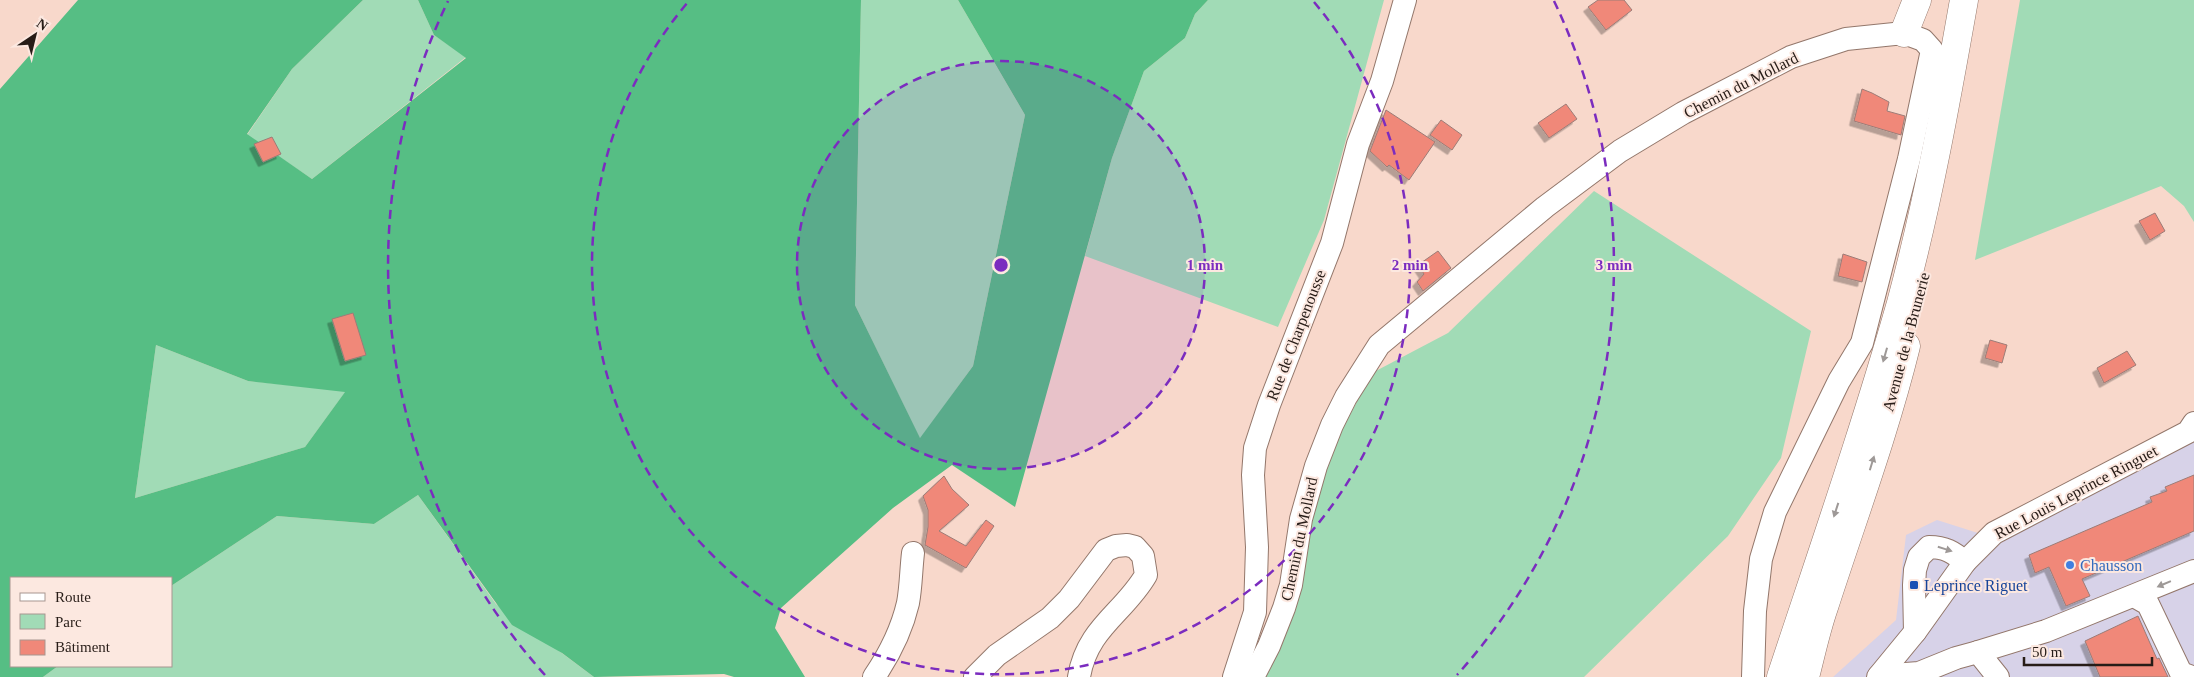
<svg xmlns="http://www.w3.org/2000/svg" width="2194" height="677" font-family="Georgia,serif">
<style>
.commercial{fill:#d7d2e8}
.green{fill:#a1dbb6}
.forest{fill:#56be84;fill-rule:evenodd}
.building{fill:#f08879;stroke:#9c7c77;filter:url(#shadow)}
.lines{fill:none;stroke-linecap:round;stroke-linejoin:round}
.minor-casing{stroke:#93776b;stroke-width:24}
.major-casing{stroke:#93776b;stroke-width:29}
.minor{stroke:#fff;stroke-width:22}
.major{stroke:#fff;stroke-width:28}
.oneway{fill:#9e9997}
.ring{fill:none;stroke:#7b2cbf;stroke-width:2.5;stroke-dasharray:9 6}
.shop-dot{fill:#3f7fe0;stroke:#fce8e0;stroke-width:2}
.transit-dot{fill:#1a4fb4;stroke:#fce8e0;stroke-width:2}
.labels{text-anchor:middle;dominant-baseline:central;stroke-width:4;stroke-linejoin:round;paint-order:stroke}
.street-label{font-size:16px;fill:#271c17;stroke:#fce8e0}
.shop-label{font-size:16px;fill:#366cbe;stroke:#fce8e0;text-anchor:start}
.transit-label{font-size:16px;fill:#164399;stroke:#fce8e0;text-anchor:start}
.centre{fill:#7b2cbf;stroke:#fce8e0;stroke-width:2.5}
.ring-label{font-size:15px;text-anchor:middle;font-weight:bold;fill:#7b2cbf;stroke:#fce8e0;stroke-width:4;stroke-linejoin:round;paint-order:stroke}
</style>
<defs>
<filter id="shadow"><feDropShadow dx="-4.5" dy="4.5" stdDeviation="0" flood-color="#0004"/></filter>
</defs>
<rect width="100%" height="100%" fill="#f8d8cb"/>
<path class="commercial" d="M2194 436V677H1833L1896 620 1906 535 1937 520 2000 540Z"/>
<g class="green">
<path d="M363 0H418L434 35 466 57 312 179 247 135 292 69Z"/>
<path d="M861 0H958L1025 115 973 366 920 439 855 305Z"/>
<path d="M1208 0H1384L1324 220 1278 327 1085 256 1112 158 1144 71 1185 38 1195 14Z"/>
<path d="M2020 0H2194V222L2184 206 2161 186 1975 260Z"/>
<path d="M1594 191 1811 331 1781 458 1728 536 1584 677H1266L1327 458 1372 373 1448 333Z"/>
<path d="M156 345 248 381 346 391 305 447 135 498Z"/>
<path d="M418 495 496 604 594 677H43L58 666H171V586L277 516 374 524Z"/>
</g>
<path class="forest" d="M78 0H363L292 69 247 134 312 179 466 58 434 35 418 0H861L855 305 920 438 973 366 1025 115 958 0H1208L1195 14 1185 38 1144 71 1112 158 1015 507 952 465 893 508 781 608 775 628 805 677H734L724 674 594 677 562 653 512 625 418 495 374 524 277 516 171 586V578H11V666H58L43 677H0V89ZM156 345 248 381 345 392 305 447 135 498Z"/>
<g class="building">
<path d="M1598 0H1624L1632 10 1606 30 1588 7Z"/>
<path d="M1862 89 1872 93 1889 102 1887 111 1905 116 1901 135 1854 121Z"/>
<path d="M1566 104 1577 119 1549 138 1538 123Z"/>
<path d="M1386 110 1435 142 1409 180 1389 165 1387 167 1370 151Z"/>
<path d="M1441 120 1462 135 1452 150 1430 135Z"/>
<path d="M272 137 281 154 263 162 254 144Z"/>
<path d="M2155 213 2165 231 2150 240 2139 221Z"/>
<path d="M1438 251 1451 268 1423 291 1417 282 1424 274 1418 265Z"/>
<path d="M1843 254 1867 262 1862 282 1838 276Z"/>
<path d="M353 313 366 355 345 361 332 319Z"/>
<path d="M1990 340 2007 345 2002 363 1985 358Z"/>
<path d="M2127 351 2136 365 2104 383 2097 368Z"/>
<path d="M2194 475V531L2082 579 2090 596 2066 606 2049 567 2035 573 2029 555 2152 502 2150 497 2167 491 2165 487Z"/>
<path d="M944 476 952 489 969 505 939 531 966 546 986 520 994 526 966 568 925 545 928 527V510L923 496Z"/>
<path d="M2138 616 2157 659 2159 658 2168 677H2100L2085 641Z"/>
</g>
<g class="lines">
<g class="minor-casing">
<g id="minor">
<path d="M2134 596 2148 604 2181 673 2192 677"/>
<path d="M1915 632 1914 585 1915 570 1919 557 1929 547C1945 547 1953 552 1965 562"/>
<path d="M1978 652 2046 631 2194 571"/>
<path d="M1879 676 1919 673 1956 658 1978 652 1998 677"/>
<path d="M874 677C889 655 902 629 908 603 911 587 911 570 913 553"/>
<path d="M975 677 997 655 1050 618 1069 599 1106 550 1116 546 1127 545 1135 547 1143 556 1146 575C1124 613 1087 628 1079 677"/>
<path d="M1234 677 1255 612 1257 547 1253 475 1255 448 1269 405 1332 243 1358 144 1382 81 1405 0"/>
<path d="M1253 677 1269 646 1284 608 1291 585 1301 519 1316 466 1332 425 1346 397 1379 345 1545 207 1620 151 1683 113 1791 57 1846 39 1904 33 1923 40 1932 50 1909 159 1862 343 1839 381 1775 512 1761 559 1755 611 1753 677"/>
<path d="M1878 677 1915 632 1965 562 1994 533 2188 432 2194 423"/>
</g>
</g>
<g class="major-casing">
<g id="major">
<path d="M1904 33 1917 0"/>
<path d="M1781 677C1822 553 1865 429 1901 303 1928 203 1946 102 1964 0"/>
<path d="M1805 677C1811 654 1816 630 1824 607 1852 520 1884 435 1906 346"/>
</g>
</g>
<use href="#minor" class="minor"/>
<use href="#major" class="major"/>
</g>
<defs><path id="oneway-solid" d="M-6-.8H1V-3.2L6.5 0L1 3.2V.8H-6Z" transform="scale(1.25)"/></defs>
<g class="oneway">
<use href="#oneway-solid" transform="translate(1885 355) rotate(106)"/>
<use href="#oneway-solid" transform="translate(1872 463) rotate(-73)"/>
<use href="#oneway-solid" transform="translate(1836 510) rotate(108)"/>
<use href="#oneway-solid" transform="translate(1945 549) rotate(17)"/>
<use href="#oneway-solid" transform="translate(2164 584) rotate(157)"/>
</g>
<circle cx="1001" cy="265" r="204" fill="#7b2cbf" fill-opacity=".12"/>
<g class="ring">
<circle cx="1001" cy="265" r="204"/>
<path d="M1314 2A409 409 0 1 1 688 2"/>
<path d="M545 675A613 613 0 0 1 448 1M1554 1A613 613 0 0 1 1457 675"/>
</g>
<circle class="shop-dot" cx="2070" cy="565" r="5"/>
<rect class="transit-dot" x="1909" y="580" width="10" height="10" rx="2.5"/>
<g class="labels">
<g class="street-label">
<text transform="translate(1741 85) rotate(-27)">Chemin du Mollard</text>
<text transform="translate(1296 335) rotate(-69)">Rue de Charpenousse</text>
<text transform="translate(1906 342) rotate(-75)">Avenue de la Brunerie</text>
<text transform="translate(2076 492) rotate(-28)">Rue Louis Leprince Ringuet</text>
<text transform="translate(1299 539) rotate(-78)">Chemin du Mollard</text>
</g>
<g class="shop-label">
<text x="2080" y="565">Chausson</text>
</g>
<g class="transit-label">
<text x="1924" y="585">Leprince Riguet</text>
</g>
</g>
<circle cx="1001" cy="265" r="8" class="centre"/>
<g class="ring-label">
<text x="1205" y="270">1 min</text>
<text x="1410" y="270">2 min</text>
<text x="1614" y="270">3 min</text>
</g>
<rect x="10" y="577" width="162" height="90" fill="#fce8e0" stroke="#a79690"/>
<rect x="20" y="593" width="25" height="8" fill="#ffffff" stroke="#a79690"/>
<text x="55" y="602" font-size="15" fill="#271c17">Route</text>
<rect x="20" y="614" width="25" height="15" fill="#a1dbb6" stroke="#a79690"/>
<text x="55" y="627" font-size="15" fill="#271c17">Parc</text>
<rect x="20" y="640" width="25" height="15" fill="#f08879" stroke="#a79690"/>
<text x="55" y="652" font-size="15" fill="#271c17">Bâtiment</text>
<g transform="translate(35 35) rotate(35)" stroke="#fce8e0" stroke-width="4" paint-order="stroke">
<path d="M0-4L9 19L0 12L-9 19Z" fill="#271c17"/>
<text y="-8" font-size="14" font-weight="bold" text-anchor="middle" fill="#271c17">N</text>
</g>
<path d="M2024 657v8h128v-8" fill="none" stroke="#271c17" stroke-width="2.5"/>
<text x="2032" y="657" font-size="15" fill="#271c17" stroke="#fce8e0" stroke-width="4" paint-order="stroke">50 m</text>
</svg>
